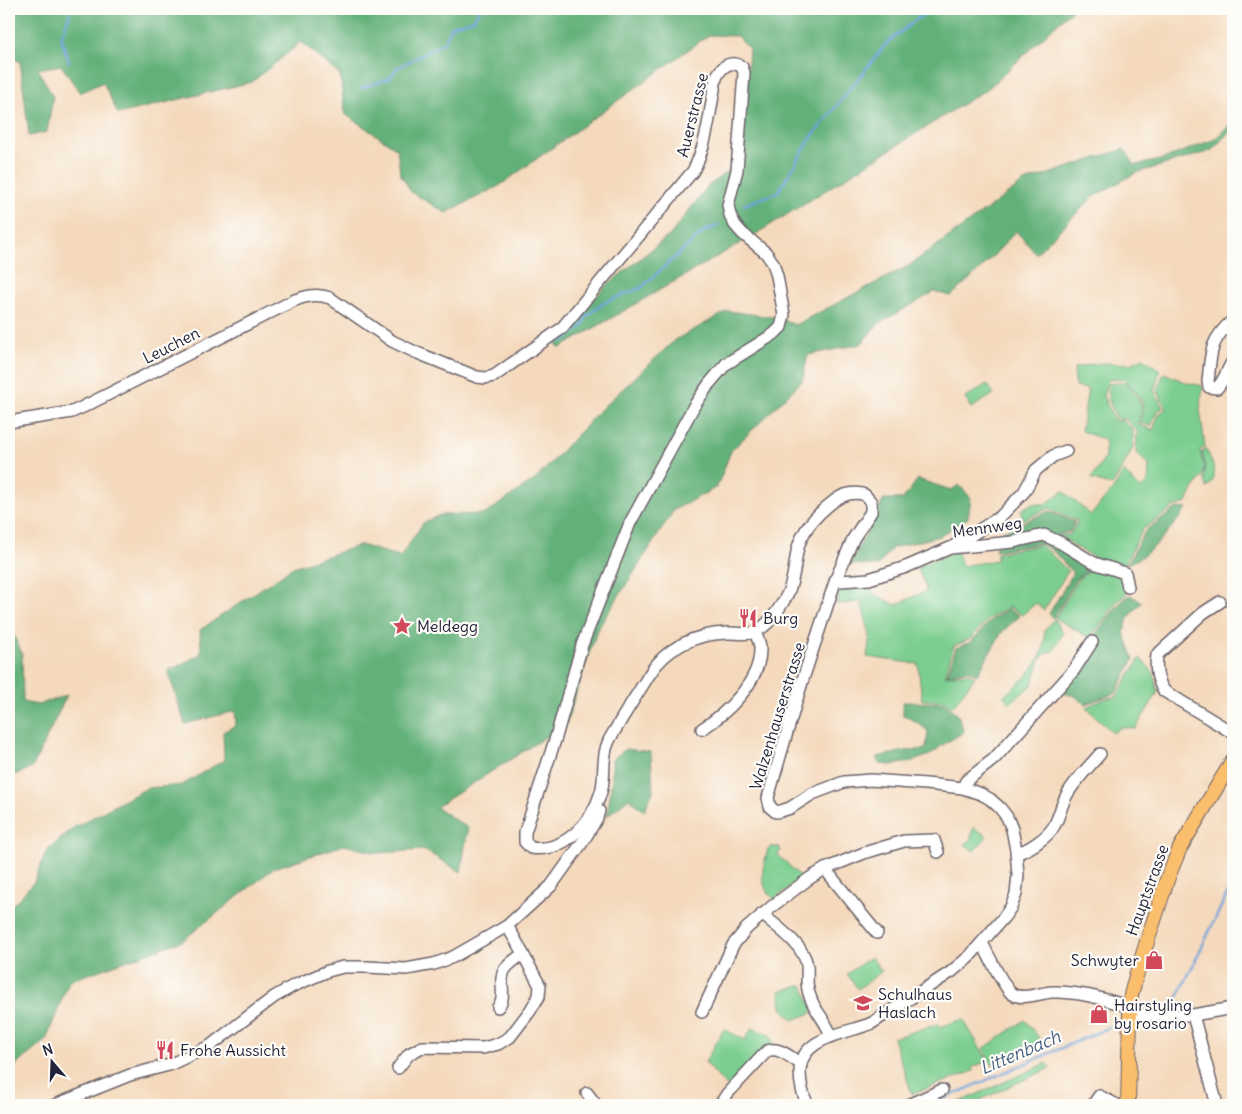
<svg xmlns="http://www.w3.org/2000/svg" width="1242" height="1114" font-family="Delius,sans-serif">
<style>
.green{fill:#7bce90;stroke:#4e7866}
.forest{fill:#64b17a;stroke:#436a5a}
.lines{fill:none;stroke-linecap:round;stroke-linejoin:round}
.stream{stroke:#6ba2d9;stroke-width:2.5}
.minor-casing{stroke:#6c6268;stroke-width:14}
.major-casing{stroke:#6c6268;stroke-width:16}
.minor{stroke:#fff;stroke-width:11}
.major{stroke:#fabe6d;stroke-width:14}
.labels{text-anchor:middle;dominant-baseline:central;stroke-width:4.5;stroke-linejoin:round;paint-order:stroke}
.street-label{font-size:16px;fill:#22223b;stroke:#fdfcf7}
.poi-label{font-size:16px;fill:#22223b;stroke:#fdfcf7;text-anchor:start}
.water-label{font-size:18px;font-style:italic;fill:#435c82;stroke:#fdfcf7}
</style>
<rect width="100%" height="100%" fill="#fdfcf7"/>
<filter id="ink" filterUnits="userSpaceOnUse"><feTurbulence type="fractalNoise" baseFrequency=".02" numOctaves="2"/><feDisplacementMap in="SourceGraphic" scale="10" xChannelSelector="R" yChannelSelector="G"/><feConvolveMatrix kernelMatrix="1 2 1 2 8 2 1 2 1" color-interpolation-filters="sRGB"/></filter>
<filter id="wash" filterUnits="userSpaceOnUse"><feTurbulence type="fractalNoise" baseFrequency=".0096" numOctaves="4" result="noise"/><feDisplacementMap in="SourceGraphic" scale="20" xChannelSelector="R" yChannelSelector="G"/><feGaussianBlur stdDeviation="1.12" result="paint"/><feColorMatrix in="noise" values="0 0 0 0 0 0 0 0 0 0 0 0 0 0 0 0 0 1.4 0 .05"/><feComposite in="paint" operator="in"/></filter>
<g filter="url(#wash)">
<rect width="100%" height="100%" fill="#f4d9bc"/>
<g class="green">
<path d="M1143 358 1160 370 1154 390 1163 408 1157 411 1151 426 1140 423C1149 402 1138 396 1125 379L1108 380 1103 396 1115 421H1123L1133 430V448L1112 486 1091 479 1105 458V440L1081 431 1088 389 1075 387 1074 368 1101 363 1130 364Z"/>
<path d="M1164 373 1187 383 1203 386 1200 409 1205 447 1200 450 1204 467 1203 475 1193 489 1187 503 1176 506 1143 529 1124 565C1099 564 1079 549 1059 535H1070L1078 521 1049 508 1023 520 1021 510 1031 504H1046L1063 491 1091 515 1115 487 1123 471 1141 489 1148 482 1149 465 1136 453 1137 431 1125 419H1117C1113 409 1104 395 1109 384L1126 382C1137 397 1147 404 1138 423L1139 425 1153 430 1159 414 1166 409 1157 389Z"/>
<path d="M987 384 994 394 971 408 965 398Z"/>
<path d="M1206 449C1212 462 1221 477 1207 488L1204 480 1205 467 1202 452Z"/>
<path d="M1040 545 1051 554 1068 571 1044 610 1036 603 1022 615 1009 607 990 618 970 639 954 646 945 676 968 673 975 677 952 707 944 701 922 700 918 664 867 657 870 635 861 602 836 604 842 585 873 581 872 593 896 605 927 590 917 567 957 551 962 566 997 560V553Z"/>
<path d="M1096 567C1113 573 1124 573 1127 593L1116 603 1090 638 1055 618 1080 577Z"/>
<path d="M1054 619 1063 633 1054 650 1046 653 1040 660 1032 685 1010 703 1003 696C1023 682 1049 657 1044 631Z"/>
<path d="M1140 658 1153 672 1158 692 1135 729 1121 727 1113 733 1086 707 1107 698 1116 697Z"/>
<path d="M973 828H974L986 835V838L974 851 965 845 971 838Z"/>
<path d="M770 847H779L781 851 778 854 779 856 802 878 774 899C757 883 763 869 768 849Z"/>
<path d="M871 957 882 971 858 989 847 974Z"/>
<path d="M803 985 814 1012 793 1020 782 1008 780 991Z"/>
<path d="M963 1019 988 1061 973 1067 974 1071 912 1094 893 1038 938 1024 940 1027Z"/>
<path d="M1025 1020 1043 1043 993 1066 983 1049Z"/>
<path d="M752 1028 769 1034 774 1045 728 1086 725 1085 705 1062 724 1029 745 1040Z"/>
<path d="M1047 1063 1050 1068 969 1105H953Z"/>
</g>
<g class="forest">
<path d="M9 9H1073L990 87 756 234 560 348 554 341 608 284 671 234 708 186 741 161 749 49 737 36 709 35 499 186 446 213 411 192 400 173 397 149 345 114 340 75 301 42 252 82 118 114 103 82 80 93 61 65 38 69 53 97 47 132 29 136 20 61 9 58Z"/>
<path d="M1233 121V128L1211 151 1136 173 1093 197 1036 254 1016 231 986 264 951 296 934 292 878 324 861 344 808 355 802 381 731 451 717 487 674 510 597 630 566 724 436 807 468 828 461 872 424 850 378 853 344 845 274 868 182 941 69 981 46 1040 9 1071V909L34 882 46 852 73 828 147 788 182 785 224 760 223 732 236 725 235 711 185 724 168 671 201 654 200 630 293 567 361 545 400 557 423 523 440 515 485 514 536 479 600 410 675 340 728 311 780 318 795 325 910 265 1024 182 1124 149 1135 165 1161 160 1215 139Z"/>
<path d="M918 479 951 490 959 485 971 498 968 518 940 536 892 548 878 566 850 564 884 499H903Z"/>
<path d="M1177 508 1187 509C1170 528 1152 556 1127 564L1146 530Z"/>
<path d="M1049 511 1075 522 1070 532 1056 534 1095 566 1078 577 1053 618 1049 614 1073 573 1054 552 1041 543 995 551 999 533Z"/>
<path d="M1130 595 1142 602 1128 618 1124 632 1134 659 1116 693 1085 704 1075 696 1060 692C1076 667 1107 609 1130 595Z"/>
<path d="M1008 609 1020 616 1002 632 977 675 968 670 947 675 956 648 971 642 991 620Z"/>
<path d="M9 630 12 631 22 654 23 702 38 705 67 695 32 768 9 777Z"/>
<path d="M903 702 944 703 958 715 964 732 941 746 932 754 911 762 890 765 879 764 877 757 905 751 926 749 928 731 918 723 903 715Z"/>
<path d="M625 749 651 752 653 792 644 811 629 798 607 816 612 780V760Z"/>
</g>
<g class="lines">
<g class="stream">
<path d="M69 62 61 38 70 13"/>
<path d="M361 88 390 78 397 68 445 42 451 26 473 20 480 9"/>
<path d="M744 205 778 192 811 138 886 44 918 18 934 9"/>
<path d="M562 341 582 327 586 317 605 302 641 288 703 232 718 225"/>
<path d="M1170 1008 1174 1005 1233 882"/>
<path d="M929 1105 1122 1022"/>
</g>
</g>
</g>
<g filter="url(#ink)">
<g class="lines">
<g class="minor-casing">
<g id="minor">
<path d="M1233 320C1209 341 1211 353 1208 382L1209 387 1217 388C1225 380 1227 369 1233 361"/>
<path d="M9 422 72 412 83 407 295 300C307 296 317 293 330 298L392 341 415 352 477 377 485 378 494 376 561 329 693 171C708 143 710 109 716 78 721 67 730 59 742 67L744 73 737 170 728 205 730 215 735 225 742 233 766 253 773 263 777 276 784 315 781 327 774 334 726 364 709 384 694 406 630 523 582 645 556 737 525 832V842L531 848C565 853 592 822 601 792 606 776 601 758 608 743 611 735 617 728 621 720 630 705 640 690 649 675 665 648 697 633 728 633 737 633 747 635 755 632 766 627 777 613 783 602 793 587 794 569 797 552 801 530 817 514 834 501 843 494 855 491 865 495L871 502V512L853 539 836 579 802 682 783 746 768 798 770 807 776 812 781 811 790 808 812 794 844 782 871 780 926 784 963 788 981 794 990 799 1000 808 1007 817 1012 829 1016 850 1018 875 1016 894 1011 907 1004 917 969 957 951 972 872 1023C847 1034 801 1036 800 1071 800 1084 802 1094 808 1105"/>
<path d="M954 546 1000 517 1024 492 1036 470 1053 456 1066 451"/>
<path d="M836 579 841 581 869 579 906 567 950 548 1013 542 1044 535 1061 543 1094 563 1125 573 1128 587"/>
<path d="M1220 602 1203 613 1157 655C1155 668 1157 680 1164 691L1233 733"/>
<path d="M702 729C727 713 760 682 760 650 761 644 757 638 755 632"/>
<path d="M963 788 966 781 994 759 1074 670 1092 642"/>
<path d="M1017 853C1029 850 1048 837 1054 826 1060 816 1061 804 1068 793 1076 779 1089 767 1100 754"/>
<path d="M825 869 877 933"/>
<path d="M762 914C778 928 803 944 807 965 808 979 805 985 811 999 816 1013 826 1020 831 1036"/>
<path d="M982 943C988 954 1003 986 1011 993 1021 1001 1039 993 1052 992 1078 991 1106 999 1130 1007"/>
<path d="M498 1007C508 995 497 982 505 969 510 963 517 958 523 954"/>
<path d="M702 1012 733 945 747 928 775 904 810 878 825 869 864 853 904 841 934 840 938 852"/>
<path d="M1130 1015H1193L1233 1008"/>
<path d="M1193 1015 1217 1105"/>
<path d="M398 1068 409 1054 422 1047 483 1048 498 1044 510 1037 530 1011 539 996 540 986 515 939 507 926"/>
<path d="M587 1093 596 1105"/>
<path d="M55 1105 130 1075 169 1065 210 1046 274 997 293 986 328 971 343 967H367L406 969 434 964 453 957 507 926 551 886 584 840 597 818 599 811"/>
<path d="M720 1105 727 1094 767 1051C779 1046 791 1058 801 1064"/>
<path d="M908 1105 942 1090"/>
<path d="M1093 1105 1099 1096 1117 1105"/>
</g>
</g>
<g class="major-casing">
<path id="major" d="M1128 1105 1130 1015 1131 995 1136 976 1168 877 1180 848 1233 760"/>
</g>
<use href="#minor" class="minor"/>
<use href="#major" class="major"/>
</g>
</g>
<defs>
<g id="restaurant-bare" transform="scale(1.5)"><path d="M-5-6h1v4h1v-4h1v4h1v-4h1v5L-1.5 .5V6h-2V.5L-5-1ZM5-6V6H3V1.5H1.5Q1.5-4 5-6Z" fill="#d1495b" stroke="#fdfcf7" stroke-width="2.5" paint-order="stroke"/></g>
<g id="sight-bare" transform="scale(1.5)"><path d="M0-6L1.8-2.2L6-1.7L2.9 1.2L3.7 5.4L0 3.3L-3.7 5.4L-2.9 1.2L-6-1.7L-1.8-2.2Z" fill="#d1495b" stroke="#fdfcf7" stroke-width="2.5" paint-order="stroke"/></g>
<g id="shop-bare" transform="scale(1.5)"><path d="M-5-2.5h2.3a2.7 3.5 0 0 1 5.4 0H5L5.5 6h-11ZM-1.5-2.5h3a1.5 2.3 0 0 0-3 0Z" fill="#d1495b" stroke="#fdfcf7" stroke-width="2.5" paint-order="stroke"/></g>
<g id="school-bare" transform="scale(1.5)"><path d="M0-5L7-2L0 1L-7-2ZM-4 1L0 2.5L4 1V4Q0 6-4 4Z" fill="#d1495b" stroke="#fdfcf7" stroke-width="2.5" paint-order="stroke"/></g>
</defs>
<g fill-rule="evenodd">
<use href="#restaurant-bare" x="748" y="618"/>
<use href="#sight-bare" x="402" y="626"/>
<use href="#shop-bare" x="1154" y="960"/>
<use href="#school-bare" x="863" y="1003"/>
<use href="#shop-bare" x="1099" y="1014"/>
<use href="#restaurant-bare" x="165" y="1050"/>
</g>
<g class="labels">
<g class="street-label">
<text transform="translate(692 115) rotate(-76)">Auerstrasse</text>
<text transform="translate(171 345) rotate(-27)">Leuchen</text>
<text transform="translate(987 527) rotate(-8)">Mennweg</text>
<text transform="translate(777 716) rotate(-73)">Walzenhauserstrasse</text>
<text transform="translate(1147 890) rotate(-70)">Hauptstrasse</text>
</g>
<g class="poi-label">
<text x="763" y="618">Burg</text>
<text x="417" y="626">Meldegg</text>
<text x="1139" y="960" text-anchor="end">Schwyter</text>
<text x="878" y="994">Schulhaus<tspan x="878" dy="18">Haslach</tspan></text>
<text x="1114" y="1005">Hairstyling<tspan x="1114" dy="18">by rosario</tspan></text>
<text x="180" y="1050">Frohe Aussicht</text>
</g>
<g class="water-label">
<text transform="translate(1020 1052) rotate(-23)">Littenbach</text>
</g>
</g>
<rect width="1242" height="1114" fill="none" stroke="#fdfcf7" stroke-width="30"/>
<g transform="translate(52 1062) rotate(341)" stroke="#fdfcf7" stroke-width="4" paint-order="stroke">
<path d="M0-4L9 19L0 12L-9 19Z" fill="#22223b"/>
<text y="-8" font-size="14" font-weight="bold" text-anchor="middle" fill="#22223b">N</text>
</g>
</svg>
